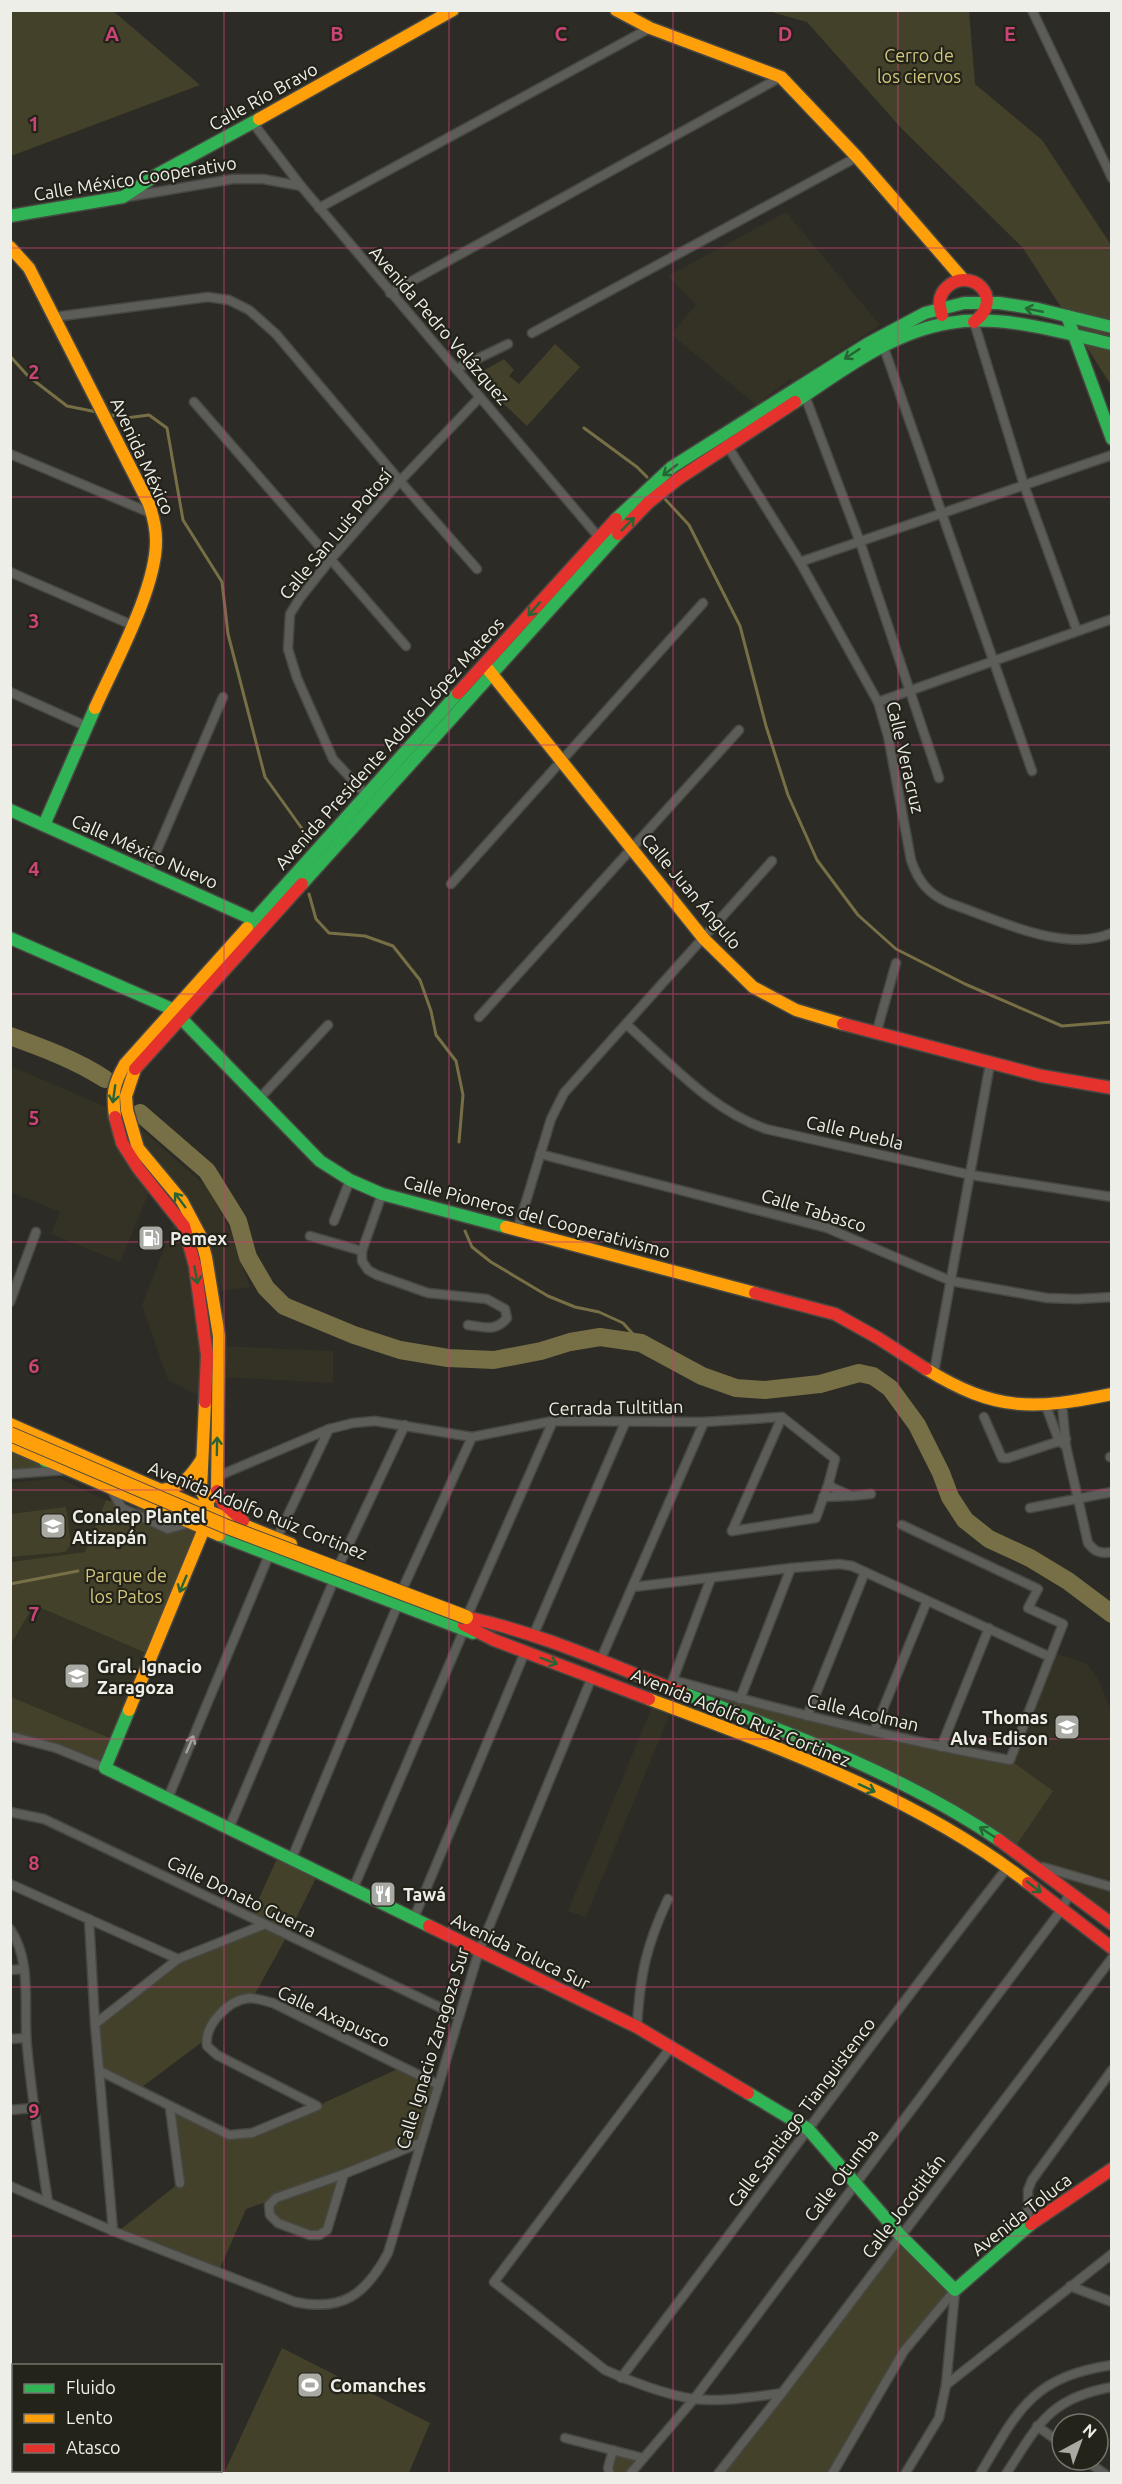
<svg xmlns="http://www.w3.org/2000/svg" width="1122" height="2484" font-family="Ubuntu,sans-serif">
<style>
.built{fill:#343224}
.green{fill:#44412a}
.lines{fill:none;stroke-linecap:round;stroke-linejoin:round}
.stream{stroke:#776f45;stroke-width:3}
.river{stroke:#776f45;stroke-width:18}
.street-casing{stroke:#484843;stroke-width:11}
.fast-casing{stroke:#484843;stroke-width:15}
.slow-casing{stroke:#484843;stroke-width:15}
.jam-casing{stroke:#484843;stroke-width:15}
.street{stroke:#5c5c58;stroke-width:8}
.fast{stroke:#30b455;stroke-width:12}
.slow{stroke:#ff9f0a;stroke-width:12}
.jam{stroke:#e5322d;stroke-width:12}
.slow-bridge-casing{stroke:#484843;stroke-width:16;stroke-linecap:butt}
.slow-bridge{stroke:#ff9f0a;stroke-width:14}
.oneway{stroke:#296435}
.oneway2{stroke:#a5a5a0}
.grid{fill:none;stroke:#cb4377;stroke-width:1.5;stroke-opacity:0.55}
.labels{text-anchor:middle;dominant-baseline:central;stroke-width:4.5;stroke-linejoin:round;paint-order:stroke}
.park-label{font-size:18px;fill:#d2c67d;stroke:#24231a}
.street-label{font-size:18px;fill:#eeeee8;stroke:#24231a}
.poi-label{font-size:18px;font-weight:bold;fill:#eeeee8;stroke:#24231a;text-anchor:start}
.grid-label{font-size:20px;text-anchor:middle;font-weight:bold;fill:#cb4377;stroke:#24231a;stroke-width:4.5;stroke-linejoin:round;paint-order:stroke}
</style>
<rect width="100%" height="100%" fill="#2c2b26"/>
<g class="built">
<path d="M786 212 880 325 793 381 790 379 756 405 671 334 696 305 668 276Z"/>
<path d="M13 1067 114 1110 116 1122 152 1185 120 1262 51 1234 60 1212 11 1192 10 1074Z"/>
<path d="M129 1119 208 1188 230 1230 250 1287 212 1292 200 1235 145 1158Z"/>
<path d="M177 1216 195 1266 205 1399 168 1380 142 1305Z"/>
<path d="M219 1346 333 1351V1383L219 1377Z"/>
<path d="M59 1478 106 1500 85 1552 11 1562 10 1483Z"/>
<path d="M34 1605 153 1656 117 1741 11 1697V1644Z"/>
<path d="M1052 1652 1087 1664 1098 1679 1111 1711V1924L1013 1850 1010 1760Z"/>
<path d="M654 1702 672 1709 586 1917 568 1911Z"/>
</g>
<g class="green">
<path d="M11 10 113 11 200 85 11 156Z"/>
<path d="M768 11H969L975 84 1042 140 1111 245V385L1023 248 902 129 807 22Z"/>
<path d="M555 344 580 367 527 426 474 376 504 359 514 370 509 376 519 384Z"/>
<path d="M11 1444 67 1470 11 1474Z"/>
<path d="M106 1500 177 1518 205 1530 153 1656 34 1605 11 1644V1562L85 1552Z"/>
<path d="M66 1507 71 1545 65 1552 11 1557V1514Z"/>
<path d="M673 1680 1010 1760 1053 1791 1013 1850 987 1832Z"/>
<path d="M11 1697 117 1741 105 1768 11 1736Z"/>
<path d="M280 1852 319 1872 287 1936 252 1999 226 2009 206 2039 138 2090 100 2071 95 2024 178 1959 262 1925 250 1918Z"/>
<path d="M402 2067 437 2084 420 2143 344 2174 327 2230 310 2235 270 2215 274 2199 246 2209 218 2273 115 2234 179 2183 170 2108 241 2135 317 2106Z"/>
<path d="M901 2236 955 2290 904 2351 832 2473 718 2474Z"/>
<path d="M282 2348 430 2423 409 2473H224Z"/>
<path d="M613 2450 643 2458 630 2473H610Z"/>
</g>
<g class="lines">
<g class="stream">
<path d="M10 356 28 376 67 406 97 412"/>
<path d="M106 414 126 418 149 415 167 428 183 520 222 582 228 634 265 777 303 830 306 847"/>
<path d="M584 428 637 467 647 477"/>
<path d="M665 499 689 525 740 626 766 726 788 795 817 860 858 915 896 949 965 984 1062 1026 1112 1022"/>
<path d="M309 894 316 919 329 933 365 936 393 946 420 980 431 1011 436 1035 456 1061 463 1095 459 1142"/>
<path d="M465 1231 472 1247 491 1262 548 1296 575 1307 599 1312 623 1323 641 1343"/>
<path d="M10 1584 78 1571"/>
</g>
<g class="river">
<path d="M10 1036C43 1048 76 1060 105 1079"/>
<path d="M140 1113 207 1171 238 1221 248 1257 266 1288 284 1306 354 1335 400 1350 448 1358 494 1360 541 1351 570 1342 600 1337 641 1343 702 1376 736 1388 765 1390 820 1384 859 1373 873 1376 890 1388 917 1425 941 1473 950 1497 965 1520 989 1539 1030 1558 1068 1581 1112 1614"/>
</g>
<g class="street-casing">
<g id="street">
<path d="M1032 10 1112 178"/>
<path d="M253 123 301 186 602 541"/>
<path d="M127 197 233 179H263L301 186"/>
<path d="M319 208 650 28"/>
<path d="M390 293 781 77"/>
<path d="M54 317 208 297 229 300 249 310 276 334 400 481 477 569"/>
<path d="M974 322 1024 485 1077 631"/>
<path d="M532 333 857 157"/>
<path d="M884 348 1032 771"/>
<path d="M456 369 508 344"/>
<path d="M805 396 860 542 939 778"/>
<path d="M194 402 406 646"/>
<path d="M725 442 800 562 878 702 888 736 911 860C918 881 928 894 949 903 996 919 1063 954 1112 933"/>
<path d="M10 454 153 514"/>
<path d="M800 562 1112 455"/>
<path d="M10 572 132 625"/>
<path d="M10 692 88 727"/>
<path d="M878 702 1112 619"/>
<path d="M370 799 333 759 297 678 288 649 290 614 300 598 331 559 400 481 480 397"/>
<path d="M148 871 223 697"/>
<path d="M451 884 703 603"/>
<path d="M479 1017 739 730"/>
<path d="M626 1024C669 1062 711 1110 766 1129L971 1175 1112 1197"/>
<path d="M876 1034 896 963"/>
<path d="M259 1099 328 1025"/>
<path d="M540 1154 827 1228 951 1281 1047 1298 1077 1299 1112 1297"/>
<path d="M382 1194 362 1251V1261L368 1270 377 1275 428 1293 487 1299 505 1309 507 1318C496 1332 484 1327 468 1325"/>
<path d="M334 1221 350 1180"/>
<path d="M517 1231 551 1119 564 1093 772 861"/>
<path d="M310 1236 362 1251"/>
<path d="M10 1302 36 1232"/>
<path d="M934 1372 990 1064"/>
<path d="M1062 1404 1066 1446 1088 1543C1095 1552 1100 1554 1112 1552"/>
<path d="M1046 1406 1059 1441 1063 1444"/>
<path d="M984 1417 1002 1458H1008L1066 1439"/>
<path d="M1110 1457H1112"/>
<path d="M10 1474 67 1470"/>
<path d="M216 1477 329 1429 353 1423 375 1421 472 1437 553 1421 704 1422 782 1417 835 1459 829 1482 816 1518 732 1531"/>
<path d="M829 1482 831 1487 851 1496 871 1494"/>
<path d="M111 1489 122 1508 168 1529 190 1523"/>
<path d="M823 1497 848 1496"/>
<path d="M1030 1508 1112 1492"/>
<path d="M732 1531 782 1417"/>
<path d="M277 1538 329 1429"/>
<path d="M340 1563 405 1425"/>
<path d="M633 1587 791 1568 839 1564 852 1566 1050 1657"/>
<path d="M403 1588 472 1437"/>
<path d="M469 1612 553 1421"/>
<path d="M533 1636 625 1423"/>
<path d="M600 1661 704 1422"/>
<path d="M673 1680C784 1711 897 1739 1010 1760L1063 1624 1028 1608 1038 1589 902 1525"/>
<path d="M671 1685 711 1578"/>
<path d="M740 1699 791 1568"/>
<path d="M807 1716 865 1572"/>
<path d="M874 1731 927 1601"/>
<path d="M10 1736 56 1748 105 1768"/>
<path d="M941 1747 989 1628"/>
<path d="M168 1798 269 1555"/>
<path d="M10 1812 44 1819 458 2016"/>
<path d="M229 1828 334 1580"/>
<path d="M292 1858 398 1604"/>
<path d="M1043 1867 1112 1887"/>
<path d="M10 1884 178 1959"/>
<path d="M353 1889 464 1630"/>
<path d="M414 1918 525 1652"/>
<path d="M89 1919 95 2024 113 2231"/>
<path d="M10 1929C33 1962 23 2008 27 2046 32 2099 40 2150 48 2202"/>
<path d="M10 1970 24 1969"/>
<path d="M95 2024 178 1959 263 1925"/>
<path d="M637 2027C640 1975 646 1946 668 1899"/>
<path d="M10 2039 26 2038"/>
<path d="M671 2047 494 2282 605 2370C629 2381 667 2395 694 2399 723 2402 754 2397 782 2393"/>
<path d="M100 2071 229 2135 252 2133 317 2106 217 2055 207 2046C204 2025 228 2000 249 1998 256 1998 265 2001 273 2003L437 2084"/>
<path d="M170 2108 180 2183"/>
<path d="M10 2110 33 2108"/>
<path d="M344 2174 327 2230 319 2235H310L278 2223 270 2215 269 2205 276 2198 344 2174 420 2143"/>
<path d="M10 2186 113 2231 295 2302C343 2312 366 2294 388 2253L479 1951 592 1677"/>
<path d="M1028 2226V2190L1032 2180 1112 2070"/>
<path d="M1070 2286 1112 2302"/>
<path d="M621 2378C751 2208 876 2035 1008 1867"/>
<path d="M946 2385 1112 2254"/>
<path d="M1037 2426 1062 2444"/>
<path d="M565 2438 643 2458"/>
<path d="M1085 2460 1105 2474"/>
<path d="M610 2474 608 2468 613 2450"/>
<path d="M630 2474 694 2399 1062 1909 1070 1892"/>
<path d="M718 2474 782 2393 1112 1958"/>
<path d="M832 2474 904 2351 955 2290"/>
<path d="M905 2474 939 2418 946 2385 955 2291"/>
<path d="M980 2474C1018 2410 1032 2377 1112 2365"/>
<path d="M1006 2474C1038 2425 1049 2398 1112 2387"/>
</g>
</g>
<g class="fast-casing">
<g id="fast">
<path d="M10 216 123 197 158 174 259 119"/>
<path d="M1067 316 1112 439"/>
<path d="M795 402C842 371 892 332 949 323 1003 314 1060 332 1112 344"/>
<path d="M616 519 672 467 867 344 925 313 964 303H999L1038 309 1112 327"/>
<path d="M10 810 261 923"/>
<path d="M44 825 95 708"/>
<path d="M302 884 618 534"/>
<path d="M247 928 458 693"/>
<path d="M10 938 172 1009 320 1161 350 1180 382 1194 506 1227"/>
<path d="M45 1461 72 1464"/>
<path d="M219 1535 473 1633"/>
<path d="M683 1693C789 1732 905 1776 999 1840"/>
<path d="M129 1710 105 1768 429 1926"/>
<path d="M748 2093 808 2129 901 2236 955 2290 1031 2224"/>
</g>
</g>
<g class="slow-casing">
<g id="slow">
<path d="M616 10 650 28 781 77 857 157 962 278"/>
<path d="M259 119 453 10"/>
<path d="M10 247 29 268 149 504C153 516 156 527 156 540 157 587 115 663 95 708"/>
<path d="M487 668 704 939 753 987 796 1010 843 1024"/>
<path d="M135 1069 126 1096 127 1110 138 1148 182 1201 200 1235 206 1257 219 1336 217 1491 203 1506 185 1511"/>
<path d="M115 1117C112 1094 113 1085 125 1064L247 928"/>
<path d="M506 1227 755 1293"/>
<path d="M926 1369C996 1412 1034 1410 1112 1394"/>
<path d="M10 1424 211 1512 291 1544"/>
<path d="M10 1444 219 1535"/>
<path d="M161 1490C182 1488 191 1476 202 1459"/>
<path d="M649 1699C777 1747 920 1798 1028 1883"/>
<path d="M129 1710 208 1519V1505L201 1490 205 1402"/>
</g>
</g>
<g class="jam-casing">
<g id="jam">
<path d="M942 315C939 305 938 296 946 288 969 265 1007 297 974 322"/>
<path d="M618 534 649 502 678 479 795 402"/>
<path d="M458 693 616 519"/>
<path d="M843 1024 1042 1076 1112 1088"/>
<path d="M135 1069 302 884"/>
<path d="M115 1117 122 1143 138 1168 184 1226 195 1266 207 1355 205 1402"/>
<path d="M755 1293 835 1314 878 1338 926 1369"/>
<path d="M217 1491 223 1503 243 1521"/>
<path d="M466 1617C541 1633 612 1666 683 1693"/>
<path d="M464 1625 494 1640 649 1699"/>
<path d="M999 1840 1112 1924"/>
<path d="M1028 1883 1112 1948"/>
<path d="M429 1926 637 2027 748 2093"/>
<path d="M1031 2224 1112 2169"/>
</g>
</g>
<use href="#street" class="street"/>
<use href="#fast" class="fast"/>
<use href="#slow" class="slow"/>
<use href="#jam" class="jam"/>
<g class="slow-bridge-casing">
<path id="slow-bridge" d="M10 1434 225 1526 466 1617"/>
</g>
<use href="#slow-bridge" class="slow-bridge"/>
</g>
<defs><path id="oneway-shaft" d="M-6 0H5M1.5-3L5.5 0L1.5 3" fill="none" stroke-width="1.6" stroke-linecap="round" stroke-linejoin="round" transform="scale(1.5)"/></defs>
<g class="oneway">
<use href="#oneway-shaft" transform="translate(1034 310) rotate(-169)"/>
<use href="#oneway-shaft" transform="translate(852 354) rotate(147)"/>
<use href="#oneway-shaft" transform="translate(670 470) rotate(143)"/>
<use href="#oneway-shaft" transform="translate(628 524) rotate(-45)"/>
<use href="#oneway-shaft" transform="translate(534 609) rotate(131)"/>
<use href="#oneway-shaft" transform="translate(114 1094) rotate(98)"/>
<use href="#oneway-shaft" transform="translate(180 1200) rotate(-127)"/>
<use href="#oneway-shaft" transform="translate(196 1275) rotate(80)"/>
<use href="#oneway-shaft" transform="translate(217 1446) rotate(-89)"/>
<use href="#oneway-shaft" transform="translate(183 1584) rotate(113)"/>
<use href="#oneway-shaft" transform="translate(549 1661) rotate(21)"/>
<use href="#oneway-shaft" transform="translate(867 1788) rotate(25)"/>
<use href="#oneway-shaft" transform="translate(987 1832) rotate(-147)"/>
<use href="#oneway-shaft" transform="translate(1034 1887) rotate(38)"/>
</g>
<use class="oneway2" href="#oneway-shaft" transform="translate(190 1744) rotate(-67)"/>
<path class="grid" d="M224 10V2474M449 10V2474M673 10V2474M898 10V2474M10 248H1112M10 497H1112M10 745H1112M10 994H1112M10 1242H1112M10 1490H1112M10 1739H1112M10 1987H1112M10 2236H1112"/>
<defs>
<g id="fuel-square" transform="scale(1.35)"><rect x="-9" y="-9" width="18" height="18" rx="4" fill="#aaaaa4" stroke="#24231a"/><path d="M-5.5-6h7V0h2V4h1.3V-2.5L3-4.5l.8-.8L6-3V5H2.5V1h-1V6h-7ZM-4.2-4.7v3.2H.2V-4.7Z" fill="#fff"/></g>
<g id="school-square" transform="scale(1.35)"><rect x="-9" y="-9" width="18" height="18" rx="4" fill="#aaaaa4" stroke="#24231a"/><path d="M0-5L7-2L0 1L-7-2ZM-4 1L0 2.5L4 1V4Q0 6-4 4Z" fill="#fff"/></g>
<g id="restaurant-square" transform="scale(1.35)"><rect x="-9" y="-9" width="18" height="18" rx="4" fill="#aaaaa4" stroke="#24231a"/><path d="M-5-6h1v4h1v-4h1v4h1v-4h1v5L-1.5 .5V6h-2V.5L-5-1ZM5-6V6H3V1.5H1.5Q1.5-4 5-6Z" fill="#fff"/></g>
<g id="stadium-square" transform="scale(1.35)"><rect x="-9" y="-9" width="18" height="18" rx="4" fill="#aaaaa4" stroke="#24231a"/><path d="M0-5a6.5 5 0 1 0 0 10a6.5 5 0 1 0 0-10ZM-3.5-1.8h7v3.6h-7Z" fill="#fff"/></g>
</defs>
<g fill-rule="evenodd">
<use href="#fuel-square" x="151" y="1238"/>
<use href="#school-square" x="53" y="1526"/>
<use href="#school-square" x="77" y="1676"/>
<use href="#school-square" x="1067" y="1727"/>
<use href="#restaurant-square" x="383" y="1894"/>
<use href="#stadium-square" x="310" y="2385"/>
</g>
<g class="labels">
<g class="park-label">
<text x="919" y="55">Cerro de<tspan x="919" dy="21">los ciervos</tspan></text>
<text x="126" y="1575">Parque de<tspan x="126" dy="21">los Patos</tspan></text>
</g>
<g class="street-label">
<text transform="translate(263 96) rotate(-29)">Calle Río Bravo</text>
<text transform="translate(135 178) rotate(-9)">Calle México Cooperativo</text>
<text transform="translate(440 325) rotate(49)">Avenida Pedro Velázquez</text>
<text transform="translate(143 456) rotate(65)">Avenida México</text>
<text transform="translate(335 534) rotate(-50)">Calle San Luis Potosí</text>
<text transform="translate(389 743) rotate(-48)">Avenida Presidente Adolfo López Mateos</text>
<text transform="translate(906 757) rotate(77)">Calle Veracruz</text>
<text transform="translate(145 851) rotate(24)">Calle México Nuevo</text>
<text transform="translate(692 891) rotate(50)">Calle Juan Ángulo</text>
<text transform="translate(855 1132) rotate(13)">Calle Puebla</text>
<text transform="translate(814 1210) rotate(17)">Calle Tabasco</text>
<text transform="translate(537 1216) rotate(15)">Calle Pioneros del Cooperativismo</text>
<text transform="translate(616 1407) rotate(-1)">Cerrada Tultitlan</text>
<text transform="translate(258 1510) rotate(22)">Avenida Adolfo Ruiz Cortinez</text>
<text transform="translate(863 1712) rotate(13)">Calle Acolman</text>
<text transform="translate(741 1717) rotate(22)">Avenida Adolfo Ruiz Cortinez</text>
<text transform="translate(242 1896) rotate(26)">Calle Donato Guerra</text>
<text transform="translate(521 1951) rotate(26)">Avenida Toluca Sur</text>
<text transform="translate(334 2016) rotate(25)">Calle Axapusco</text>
<text transform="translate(432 2048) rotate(-73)">Calle Ignacio Zaragoza Sur</text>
<text transform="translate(801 2112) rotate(-53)">Calle Santiago Tianguistenco</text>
<text transform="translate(841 2175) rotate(-53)">Calle Otumba</text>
<text transform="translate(903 2206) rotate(-53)">Calle Jocotitlán</text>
<text transform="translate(1021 2214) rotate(-38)">Avenida Toluca</text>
</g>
<g class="poi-label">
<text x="170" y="1238">Pemex</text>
<text x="72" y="1516">Conalep Plantel<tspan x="72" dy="21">Atizapán</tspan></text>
<text x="97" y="1666">Gral. Ignacio<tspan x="97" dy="21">Zaragoza</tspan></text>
<text x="1048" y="1717" text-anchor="end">Thomas<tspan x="1048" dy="21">Alva Edison</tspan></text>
<text x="403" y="1894">Tawá</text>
<text x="330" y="2385">Comanches</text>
</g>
</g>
<g class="grid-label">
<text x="112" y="41">A</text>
<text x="337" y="41">B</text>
<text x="561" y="41">C</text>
<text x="785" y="41">D</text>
<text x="1010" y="41">E</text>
<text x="34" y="131">1</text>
<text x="34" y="379">2</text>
<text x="34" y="628">3</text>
<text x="34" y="876">4</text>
<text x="34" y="1125">5</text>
<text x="34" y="1373">6</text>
<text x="34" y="1621">7</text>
<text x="34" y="1870">8</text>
<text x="34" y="2118">9</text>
</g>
<rect width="1122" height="2484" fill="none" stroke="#eeeee8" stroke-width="24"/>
<rect x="12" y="2364" width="210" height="108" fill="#24231a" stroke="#75746c" stroke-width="1.5"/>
<rect x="24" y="2384" width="30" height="9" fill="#30b455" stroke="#75746c" stroke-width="1.5"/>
<text x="66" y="2394" font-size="18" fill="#eeeee8">Fluido</text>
<rect x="24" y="2414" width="30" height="9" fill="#ff9f0a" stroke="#75746c" stroke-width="1.5"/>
<text x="66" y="2424" font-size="18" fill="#eeeee8">Lento</text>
<rect x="24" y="2444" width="30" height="9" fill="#e5322d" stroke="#75746c" stroke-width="1.5"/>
<text x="66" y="2454" font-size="18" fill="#eeeee8">Atasco</text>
<g transform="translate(1080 2442) rotate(41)"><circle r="28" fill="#24231a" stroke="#75746c" stroke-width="1.5"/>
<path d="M0-4.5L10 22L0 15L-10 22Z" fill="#aaaaa4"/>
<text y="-9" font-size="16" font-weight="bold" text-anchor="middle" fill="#eeeee8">N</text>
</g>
</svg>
